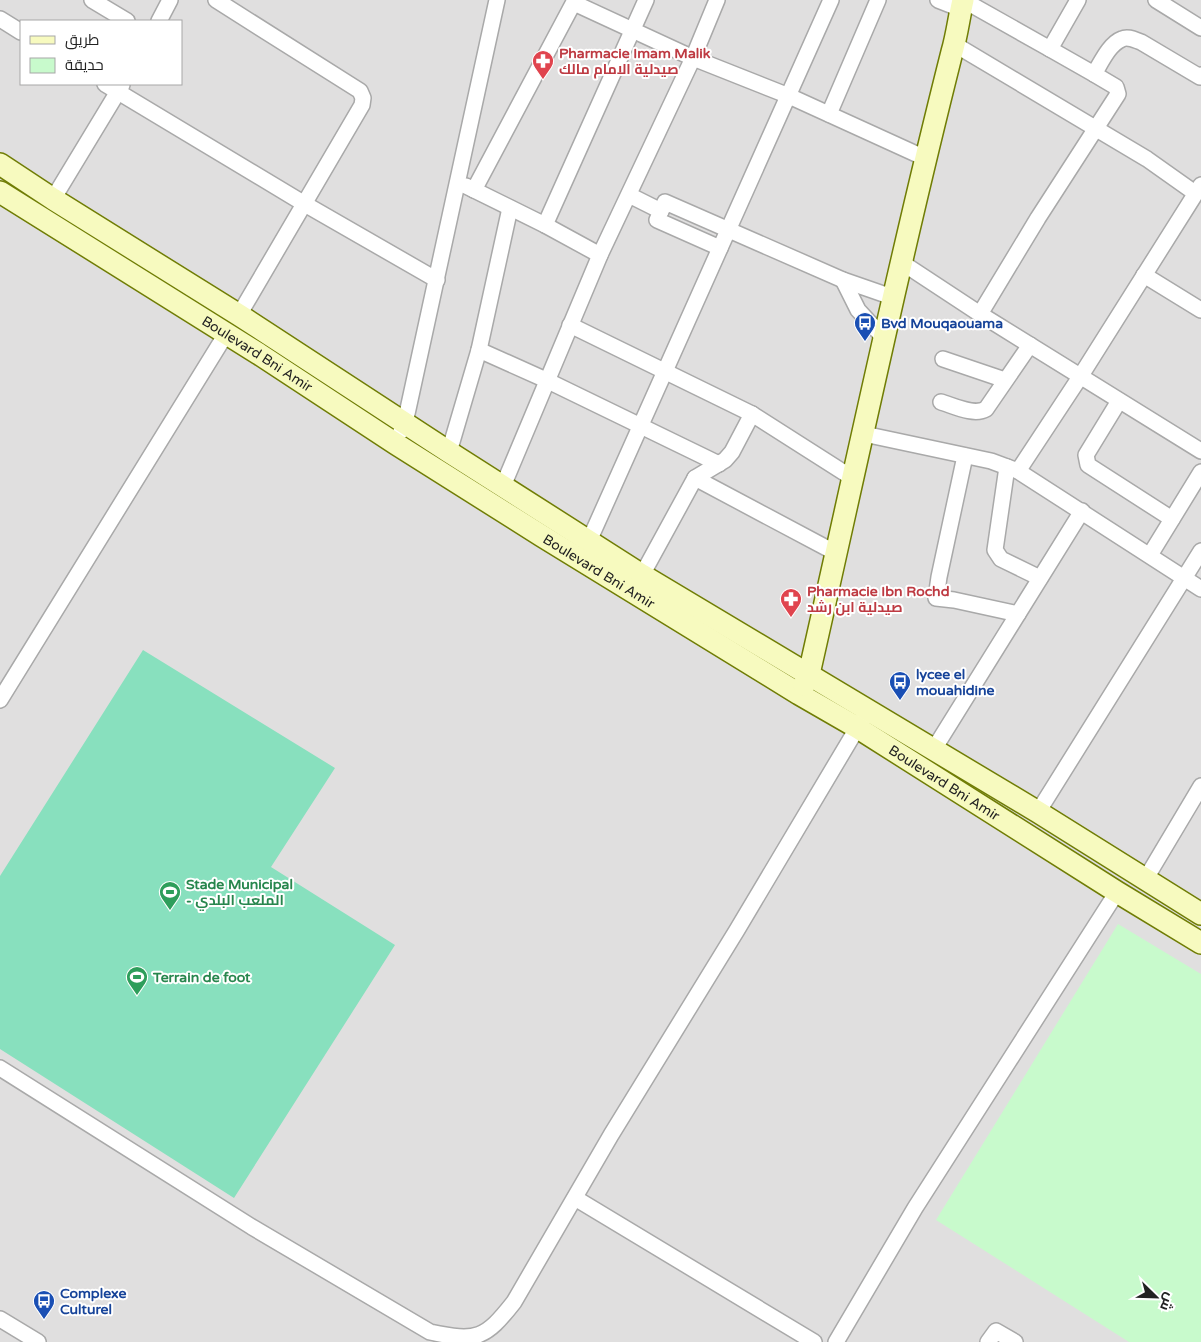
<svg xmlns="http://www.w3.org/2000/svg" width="1201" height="1342" font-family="'Varela Round',Cairo,sans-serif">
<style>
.residential{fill:#e0dfdf;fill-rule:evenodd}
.park{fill:#c8facc}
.pitch{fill:#88e0be}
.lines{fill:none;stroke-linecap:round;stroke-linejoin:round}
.street-casing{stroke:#a9a9a9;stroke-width:18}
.secondary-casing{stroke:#707d05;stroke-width:24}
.street{stroke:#fff;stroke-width:15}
.secondary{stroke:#f7fabf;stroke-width:21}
.labels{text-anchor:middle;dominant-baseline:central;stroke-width:4;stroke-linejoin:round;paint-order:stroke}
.health-label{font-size:14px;font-weight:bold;fill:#be3a42;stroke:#fff;text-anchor:start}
.transit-label{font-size:14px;font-weight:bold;fill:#164399;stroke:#fff;text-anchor:start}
.street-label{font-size:14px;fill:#222;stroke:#fff}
.leisure-label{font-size:14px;font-weight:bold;fill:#27864d;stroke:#fff;text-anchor:start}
</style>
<rect width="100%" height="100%" fill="#f2efe9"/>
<path class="residential" d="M0 0H1201V1342H0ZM21 21H181V84H21Z"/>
<path class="park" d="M1118 924 1201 974V1342H1129L936 1220Z"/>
<path class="pitch" d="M143 650 335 768 271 867 395 945 234 1198 0 1049V876Z"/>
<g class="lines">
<g class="street-casing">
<g id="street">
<path d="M92 0 127 21"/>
<path d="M216 0 360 91 363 98 362 105 239 315"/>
<path d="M938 0 961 9"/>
<path d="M963 0 1050 49 1078 0"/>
<path d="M1156 0 1201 28"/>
<path d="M574 3 693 58 789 96 925 158"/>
<path d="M0 19 21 32"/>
<path d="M159 21 170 0"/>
<path d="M954 44 1147 159 1195 193"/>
<path d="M1050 49 1094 74C1101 63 1109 44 1122 39 1128 36 1135 40 1141 42L1200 77 1201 75"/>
<path d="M105 84 303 203 437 280"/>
<path d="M829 114 878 0"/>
<path d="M466 186 545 225 600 255"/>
<path d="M474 190 575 0"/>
<path d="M629 195 661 211"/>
<path d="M53 199 122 85"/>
<path d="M545 225 646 0"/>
<path d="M720 248 657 220 665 202 843 280 892 297"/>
<path d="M901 262 980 314 1201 451"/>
<path d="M1144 275 1201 310"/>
<path d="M843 280 858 310 884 338"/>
<path d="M980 314 1038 218 1118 94 1116 87 1094 74"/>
<path d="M570 325 752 414 854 479"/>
<path d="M479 350 546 380 719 464"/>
<path d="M943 359 1005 380"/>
<path d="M1119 401 1086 455 1088 465 1172 519"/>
<path d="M941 402C954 406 974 416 986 409L1030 345"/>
<path d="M401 431 405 423 497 0"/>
<path d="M864 434 991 461 1018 471 1201 589"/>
<path d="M449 452 479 350 510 208"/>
<path d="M965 456 939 577 936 598 954 600 1018 614"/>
<path d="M1007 467 995 550 1001 559 1040 578"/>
<path d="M1018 471 1080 377 1201 185"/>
<path d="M695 478 836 553"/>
<path d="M503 486 600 255 693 58 717 0"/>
<path d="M589 541 831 0"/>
<path d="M1150 555 1201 472"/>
<path d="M642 575 695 478 725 460 732 452 752 414"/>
<path d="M0 700 226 334"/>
<path d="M934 749 1082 511"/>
<path d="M1038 812 1201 551"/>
<path d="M1145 880 1201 786"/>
<path d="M0 1068 252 1227 430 1332C477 1342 485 1339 514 1302L611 1135 737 930 862 720"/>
<path d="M575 1198 814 1342"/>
<path d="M0 1319 38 1342"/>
<path d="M836 1342 915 1208 1117 892"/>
<path d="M988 1342 996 1331 1015 1342"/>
</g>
</g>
<g class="secondary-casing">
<g id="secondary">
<path d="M0 164 53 199 239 315 449 452 642 575 1038 812 1201 914"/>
<path id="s1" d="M0 192 259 354 396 444 542 536 799 694 858 728 1117 892 1201 943"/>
<path d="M804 685 809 674C856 466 900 258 952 52 957 35 959 17 963 0"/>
</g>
</g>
<use href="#street" class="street"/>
<use href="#secondary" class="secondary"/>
</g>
<defs>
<g id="pharmacy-pin" transform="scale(1.125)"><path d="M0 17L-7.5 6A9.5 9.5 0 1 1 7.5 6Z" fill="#e0444e" stroke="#fff"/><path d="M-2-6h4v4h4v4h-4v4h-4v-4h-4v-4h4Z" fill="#fff"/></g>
<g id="bus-pin" transform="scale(1.125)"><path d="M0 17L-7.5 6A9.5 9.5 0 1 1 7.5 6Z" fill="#1a4fb4" stroke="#fff"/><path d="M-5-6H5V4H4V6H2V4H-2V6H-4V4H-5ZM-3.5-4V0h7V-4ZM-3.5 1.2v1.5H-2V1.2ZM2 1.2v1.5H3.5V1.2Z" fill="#fff"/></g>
<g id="stadium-pin" transform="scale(1.125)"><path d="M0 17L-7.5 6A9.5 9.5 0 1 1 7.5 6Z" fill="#2e9e5b" stroke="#fff"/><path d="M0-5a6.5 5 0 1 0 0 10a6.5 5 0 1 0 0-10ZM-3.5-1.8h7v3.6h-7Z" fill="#fff"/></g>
</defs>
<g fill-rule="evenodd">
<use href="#pharmacy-pin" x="543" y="61"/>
<use href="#bus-pin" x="865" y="323"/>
<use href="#pharmacy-pin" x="791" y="599"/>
<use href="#bus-pin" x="900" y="682"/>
<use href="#stadium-pin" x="170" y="892"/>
<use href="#stadium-pin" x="137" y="977"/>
<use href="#bus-pin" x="44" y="1301"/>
</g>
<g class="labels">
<g class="health-label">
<text x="559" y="53">Pharmacie Imam Malik<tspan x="559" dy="16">صيدلية الامام مالك</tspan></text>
<text x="807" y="591">Pharmacie Ibn Rochd<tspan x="807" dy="16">صيدلية ابن رشد</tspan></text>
</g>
<g class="transit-label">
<text x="881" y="323">Bvd Mouqaouama</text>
<text x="916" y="674">lycee el<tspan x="916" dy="16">mouahidine</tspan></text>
<text x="60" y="1293">Complexe<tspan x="60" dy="16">Culturel</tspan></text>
</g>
<g class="street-label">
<text stroke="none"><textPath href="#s1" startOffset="304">Boulevard Bni Amir</textPath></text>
<text stroke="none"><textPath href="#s1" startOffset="709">Boulevard Bni Amir</textPath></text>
<text stroke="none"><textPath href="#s1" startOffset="1114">Boulevard Bni Amir</textPath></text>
</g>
<g class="leisure-label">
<text x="186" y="884">Stade Municipal<tspan x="186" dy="16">- الملعب البلدي</tspan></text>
<text x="153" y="977">Terrain de foot</text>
</g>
</g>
<rect x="20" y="20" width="162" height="65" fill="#ffffff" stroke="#a7a7a7"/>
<rect x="30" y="36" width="25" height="8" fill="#f7fabf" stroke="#a7a7a7"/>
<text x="65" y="45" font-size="15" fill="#222222">طريق</text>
<rect x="30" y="58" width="25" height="15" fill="#c8facc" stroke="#a7a7a7"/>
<text x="65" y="70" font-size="15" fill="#222222">حديقة</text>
<g transform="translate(1156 1297) rotate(113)" stroke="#ffffff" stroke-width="4" paint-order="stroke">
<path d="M0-4L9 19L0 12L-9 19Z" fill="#222222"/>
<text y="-8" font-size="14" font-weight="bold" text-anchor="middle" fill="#222222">ش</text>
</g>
</svg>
